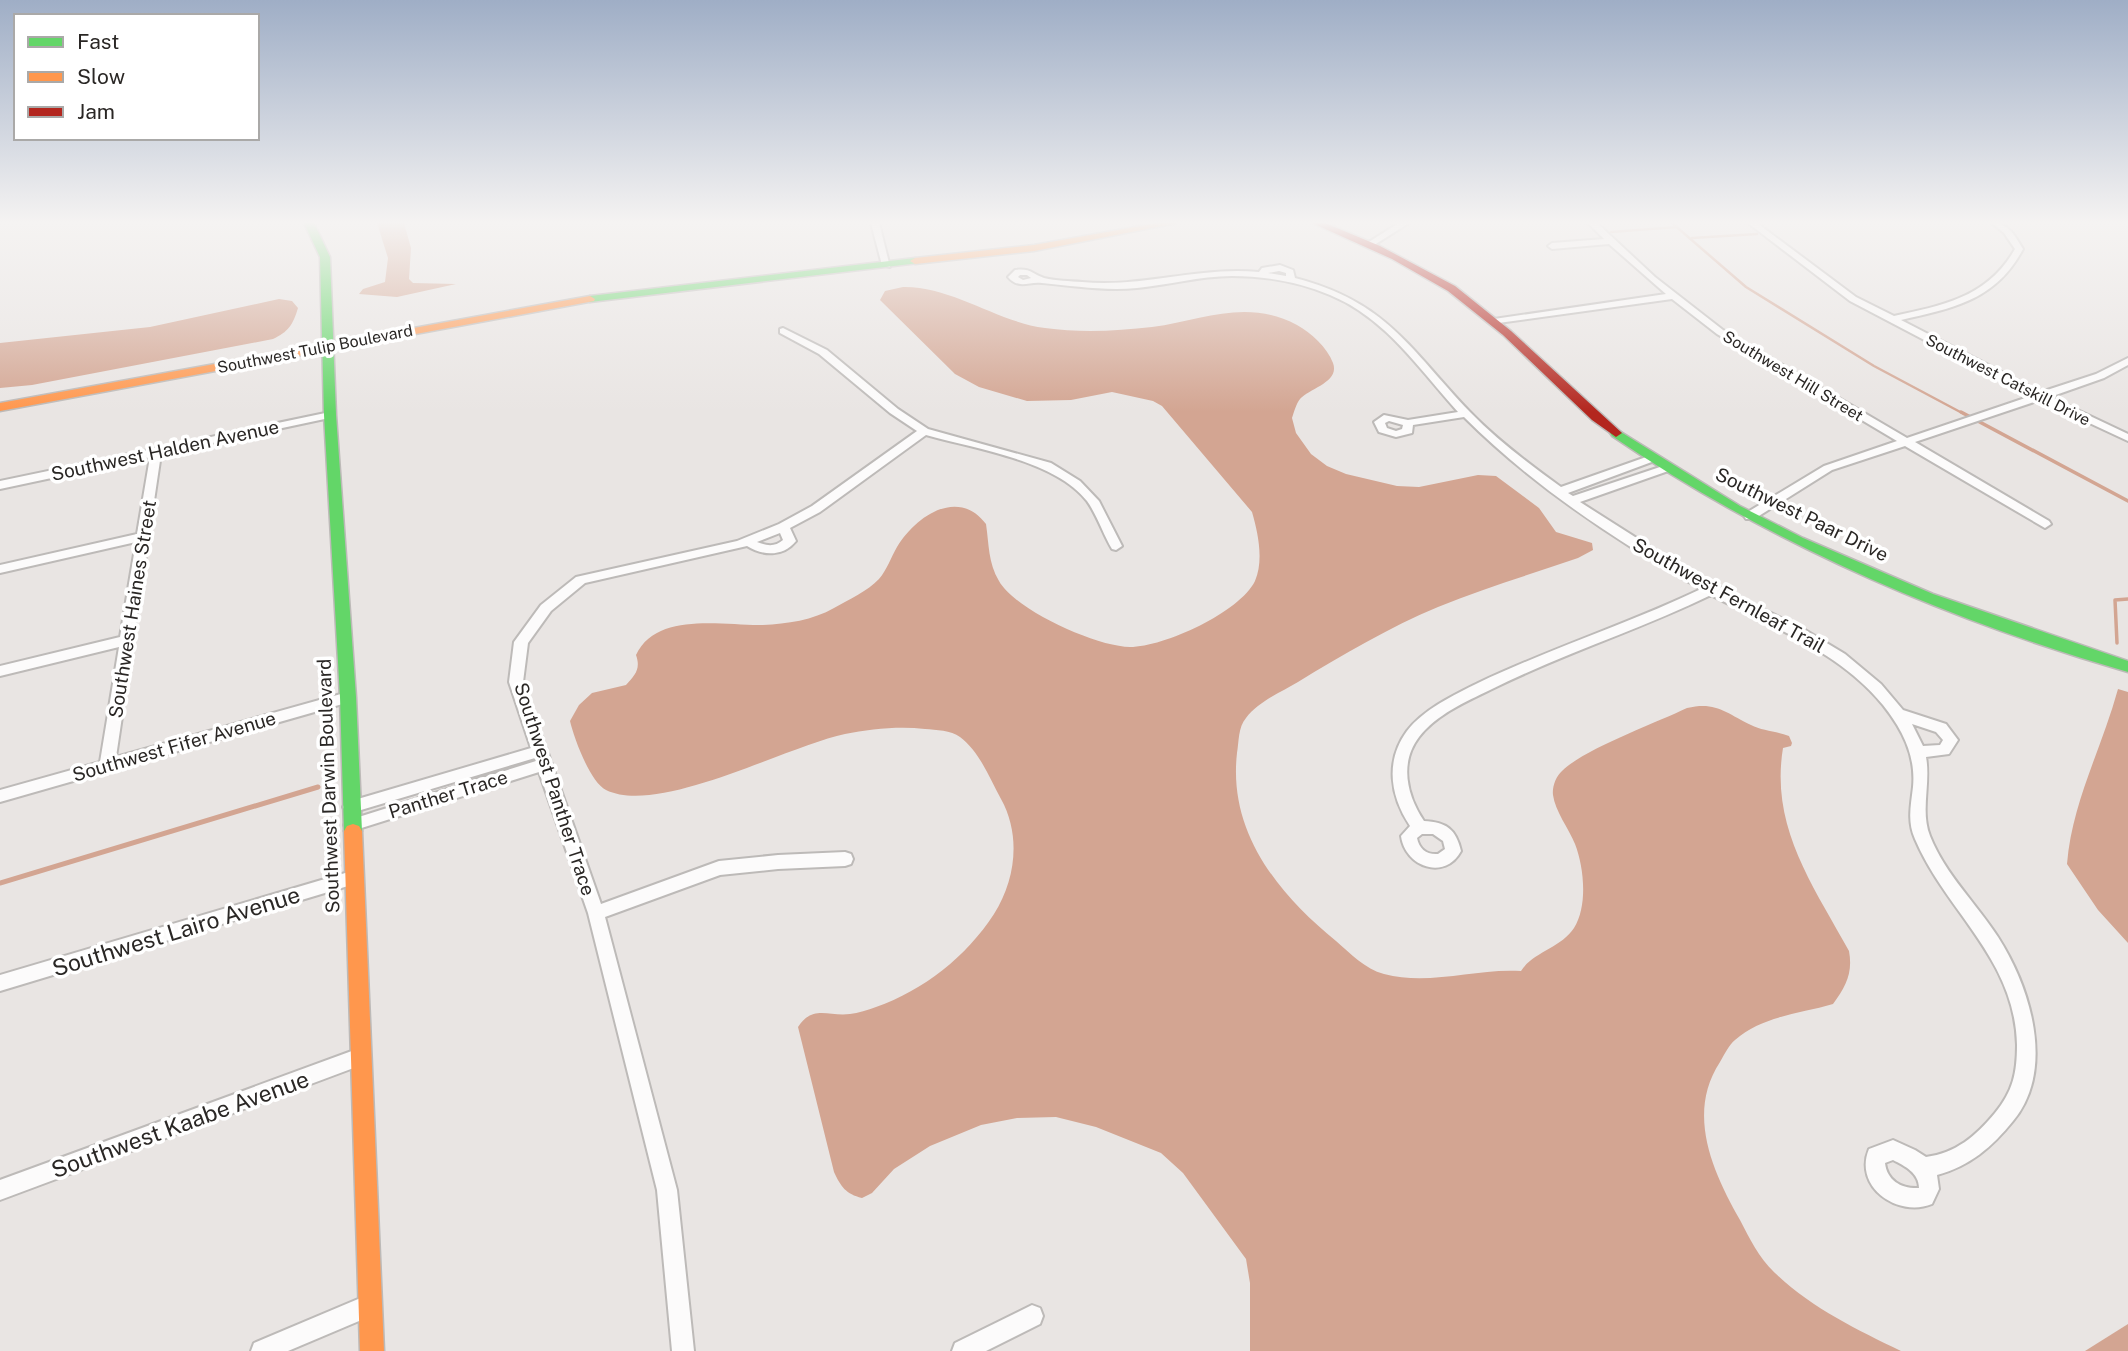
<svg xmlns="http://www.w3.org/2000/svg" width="2128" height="1351" font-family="'Public Sans',sans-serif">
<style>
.water{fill:#d3a592}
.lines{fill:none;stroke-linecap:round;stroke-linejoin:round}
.stream-far2{stroke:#d3a592;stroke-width:2.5}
.stream-far1{stroke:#d3a592;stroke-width:3.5}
.stream{stroke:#d3a592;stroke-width:5}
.street-casing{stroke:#bdbab8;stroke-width:4}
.fast-casing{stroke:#bdbab8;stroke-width:3}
.slow-casing{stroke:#bdbab8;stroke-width:3}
.jam-casing{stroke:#bdbab8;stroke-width:3}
.street{fill:#fcfbfb;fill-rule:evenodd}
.fast{fill:#63d668;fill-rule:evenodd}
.slow{fill:#ff974d;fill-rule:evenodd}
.jam{fill:#b3261e;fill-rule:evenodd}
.labels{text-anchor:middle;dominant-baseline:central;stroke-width:7;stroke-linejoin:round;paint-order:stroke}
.far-street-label{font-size:16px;fill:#2a2725;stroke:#fff}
.street-label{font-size:19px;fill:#2a2725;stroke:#fff}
.near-street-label{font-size:23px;fill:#2a2725;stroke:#fff}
</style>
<rect width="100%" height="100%" fill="#e9e5e3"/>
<g class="water">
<path d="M377 223H404L411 248 409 279 413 283 456 284 397 297 359 294 363 289 385 282 388 258Z"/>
<path d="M903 287C952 286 997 322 1045 328 1080 333 1118 331 1152 327 1204 320 1246 298 1297 325 1311 333 1327 347 1333 363 1340 382 1310 388 1300 399 1296 404 1294 412 1292 418L1296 433 1311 454 1327 466 1346 474 1397 486 1419 487 1478 475 1496 476 1539 508 1556 532 1592 543 1593 550 1578 558C1532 574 1484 588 1438 607 1390 627 1342 655 1298 682 1281 692 1258 702 1246 718 1238 727 1239 742 1237 753 1228 832 1278 894 1336 941 1350 953 1365 969 1384 974 1430 986 1475 968 1521 971 1533 952 1561 948 1574 928 1588 906 1584 867 1575 844 1569 829 1555 811 1553 795 1552 787 1556 776 1562 771 1584 749 1656 723 1687 708 1716 701 1726 713 1751 725 1762 731 1777 731 1789 736L1792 743 1791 746 1783 748C1770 827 1813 885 1849 951 1853 973 1846 986 1833 1004 1799 1014 1762 1016 1735 1040 1729 1045 1724 1055 1720 1062 1686 1114 1713 1172 1740 1220 1750 1239 1759 1258 1775 1273 1810 1307 1857 1330 1901 1351H1250V1283L1246 1259 1183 1173 1161 1153 1096 1127 1056 1117 1017 1118 981 1125 930 1146 894 1169 872 1193 862 1198C846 1194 841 1187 834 1172L798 1027C813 1004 829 1017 850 1014 858 1013 868 1010 876 1007 924 990 966 957 994 914 1016 879 1021 835 1001 799 990 779 980 752 960 737 951 730 936 730 925 729 899 726 870 729 845 734 787 746 659 816 606 790 590 782 574 738 570 721L579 705 592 693 626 685C635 675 641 669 636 655 657 611 723 626 763 625 787 624 813 620 834 608 848 600 868 591 879 579 887 570 891 557 897 547 916 516 958 487 986 524 989 544 988 563 999 581 1015 610 1097 647 1130 647 1164 647 1240 612 1255 581 1264 560 1258 533 1252 512L1162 406 1153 401 1112 392 1071 400 1027 401 979 387 955 374 880 300 885 291Z"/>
<path d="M279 299 292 301 298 308C293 325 288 332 273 339L32 385 0 388V343L150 327Z"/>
<path d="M2118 689 2128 692V943L2098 910 2067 864C2072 802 2102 748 2118 689Z"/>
<path d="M2128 1324V1351H2085Z"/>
</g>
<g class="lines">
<g class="stream-far2">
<path d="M1672 223 1746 287 1874 366 1964 414"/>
<path d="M1611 232 1677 227"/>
<path d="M1692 238 1757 234"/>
</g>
<g class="stream-far1">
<path d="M1961 412 2128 501"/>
<path d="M2117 643 2115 600 2128 599"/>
</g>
<path class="stream" d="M0 883 318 787"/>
<g class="street-casing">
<g id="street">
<path d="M871 223H879L890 267 882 265Z"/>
<path d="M1399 223H1409L1371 247 1364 245Z"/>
<path d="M1588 223H1597L1655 277 1723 330 1907 438 2031 396 1850 301 1748 223H1757L1856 297 1894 316C1944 305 1988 297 2015 249L2004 233 1992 223C2009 223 2015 236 2023 249 1996 300 1954 308 1901 320L2041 392 2096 374 2128 358V365L2104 378 2050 397 2128 434V441L2040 400 1915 442 2049 521 2051 524 2045 528 1905 446 1832 470 1754 519H1746L1744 516 1746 513 1824 466 1897 441 1717 334 1672 299 1491 324V320L1494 319 1666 294 1609 244 1552 249 1548 246 1552 243 1604 239Z"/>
<path d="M1280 265 1293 270 1295 278C1387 302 1409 348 1470 412 1497 440 1529 464 1561 487L1649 456H1657V460L1568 493 1573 496 1663 466H1671V470L1580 502 1690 572 1805 630 1845 654 1881 684 1903 710 1946 724 1958 740 1949 754 1926 757C1931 783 1920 811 1930 836 1945 874 1976 903 1998 937 2030 987 2056 1069 2013 1121 1992 1147 1970 1166 1937 1175L1939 1189 1932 1204C1898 1218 1853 1187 1869 1149L1893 1140 1915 1150 1926 1157C1956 1153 1976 1136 1995 1113 2013 1091 2017 1073 2017 1045 2015 958 1946 912 1915 839 1907 821 1911 805 1913 787 1916 755 1902 729 1883 705 1838 650 1771 627 1711 595 1639 630 1562 654 1490 690 1465 702 1436 715 1419 737 1399 763 1407 796 1424 821 1446 822 1456 829 1461 851 1445 881 1405 867 1401 836L1410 826C1390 796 1385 761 1407 731 1424 709 1454 695 1478 683 1551 648 1628 624 1701 589 1616 541 1533 486 1464 417L1413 425 1412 433 1396 437 1379 432 1374 422 1384 415 1408 420 1458 412C1419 369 1386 318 1330 295 1300 282 1265 276 1232 276 1199 276 1169 285 1137 288 1105 291 1074 286 1042 283 1029 281 1019 290 1008 277L1015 270C1031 268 1032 274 1044 278 1056 281 1070 281 1082 282 1142 288 1199 266 1259 272L1262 268ZM1279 271 1286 273V276L1268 273ZM1020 275H1027L1031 278 1023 280 1018 277ZM1389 421 1403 425 1402 429 1396 431 1387 428 1385 423ZM1912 724 1936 732 1943 740 1940 745 1923 746ZM1422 834H1433L1443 841 1445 849 1438 854C1427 855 1419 849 1417 838ZM1893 1160C1905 1166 1919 1173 1919 1188 1902 1189 1887 1181 1885 1163Z"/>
<path d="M783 328 827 350 898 409 928 429 1051 463 1080 481 1099 501 1122 546 1116 550 1112 549C1103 534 1097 515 1087 501 1055 460 975 449 926 435L820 512 790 528 796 541C783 557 763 556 747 546L585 583 551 611 528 643 523 682 601 904 719 861 778 855 845 852 851 854 853 859 851 864 845 866 778 869 720 875 605 917 677 1190 694 1351H672L657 1190 588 913 539 772 352 831 346 829 344 825 346 821 536 761 535 758 351 813 345 811 343 807 345 803 351 801 531 748 509 682 514 642 541 605 576 577 737 541 779 524 812 506 917 431 890 413 819 354 780 333V329ZM780 533 783 540C775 547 767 546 757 542Z"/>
<path d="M330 412 334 413V417L161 454 116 757 348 692 353 693 355 697 353 701 0 802V790L100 762 119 647 0 676V666L120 637 136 542 0 573V565L137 534 150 457 0 489V481Z"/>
<path d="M352 871 358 873 360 878 358 883 0 991V975Z"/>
<path d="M360 1048 367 1051 369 1057 367 1063 0 1200V1180Z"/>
<path d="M370 1294 378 1297 381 1305 378 1313 288 1351H251L254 1343Z"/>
<path d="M1032 1305 1040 1308 1043 1316 1040 1324 986 1351H952L955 1343Z"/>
</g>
</g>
<g class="fast-casing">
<g id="fast">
<path d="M304 223H314L330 257 336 415 356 697 362 831 359 836 353 838 347 836 344 831 340 697 324 415 320 257Z"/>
<path d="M915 258 919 259V263L590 302 585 299 590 296Z"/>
<path d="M1616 429 1740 506 1803 538 1933 594 2128 661V672C1945 619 1769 543 1612 436L1610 433Z"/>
</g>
</g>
<g class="slow-casing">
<g id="slow">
<path d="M1157 223H1177L1034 251 915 264 910 261 915 258 1034 245Z"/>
<path d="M590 296 595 299 594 301 0 411V403Z"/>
<path d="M353 824 359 826 362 831 384 1351H360L344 831 347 826Z"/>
</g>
</g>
<g class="jam-casing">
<path id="jam" d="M1312 223H1325L1380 246 1455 286 1511 331 1622 433 1616 437 1592 420 1503 335 1448 291 1392 259Z"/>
</g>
<use href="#street" class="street"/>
<use href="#fast" class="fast"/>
<use href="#slow" class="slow"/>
<use href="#jam" class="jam"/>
</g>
<linearGradient id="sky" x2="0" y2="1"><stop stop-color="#9faec6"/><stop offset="0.54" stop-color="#f5f3f2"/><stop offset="1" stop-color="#f5f3f2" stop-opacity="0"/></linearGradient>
<rect width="2128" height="412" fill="url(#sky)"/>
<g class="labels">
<g class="far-street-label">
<text transform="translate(315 349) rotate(-11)">Southwest Tulip Boulevard</text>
<text transform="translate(1793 376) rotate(31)">Southwest Hill Street</text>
<text transform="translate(2008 380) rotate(27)">Southwest Catskill Drive</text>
</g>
<g class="street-label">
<text transform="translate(165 450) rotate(-12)">Southwest Halden Avenue</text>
<text transform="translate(1802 514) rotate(26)">Southwest Paar Drive</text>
<text transform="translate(1729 595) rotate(29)">Southwest Fernleaf Trail</text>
<text transform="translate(132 609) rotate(-81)">Southwest Haines Street</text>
<text transform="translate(174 746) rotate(-16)">Southwest Fifer Avenue</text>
<text transform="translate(328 786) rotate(-92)">Southwest Darwin Boulevard</text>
<text transform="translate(555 789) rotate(72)">Southwest Panther Trace</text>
<text transform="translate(448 794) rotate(-17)">Panther Trace</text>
</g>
<g class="near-street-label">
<text transform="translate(176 931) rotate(-17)">Southwest Lairo Avenue</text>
<text transform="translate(180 1124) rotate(-20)">Southwest Kaabe Avenue</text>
</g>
</g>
<rect x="14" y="14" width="245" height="126" fill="#ffffff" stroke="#aaa9a8" stroke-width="2"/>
<rect x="28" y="37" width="35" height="10" fill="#63d668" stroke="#aaa9a8" stroke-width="2"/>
<text x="77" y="49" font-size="21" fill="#2a2725">Fast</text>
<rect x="28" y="72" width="35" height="10" fill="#ff974d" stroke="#aaa9a8" stroke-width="2"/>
<text x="77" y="84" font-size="21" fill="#2a2725">Slow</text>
<rect x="28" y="107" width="35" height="10" fill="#b3261e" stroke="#aaa9a8" stroke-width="2"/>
<text x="77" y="119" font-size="21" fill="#2a2725">Jam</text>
</svg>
